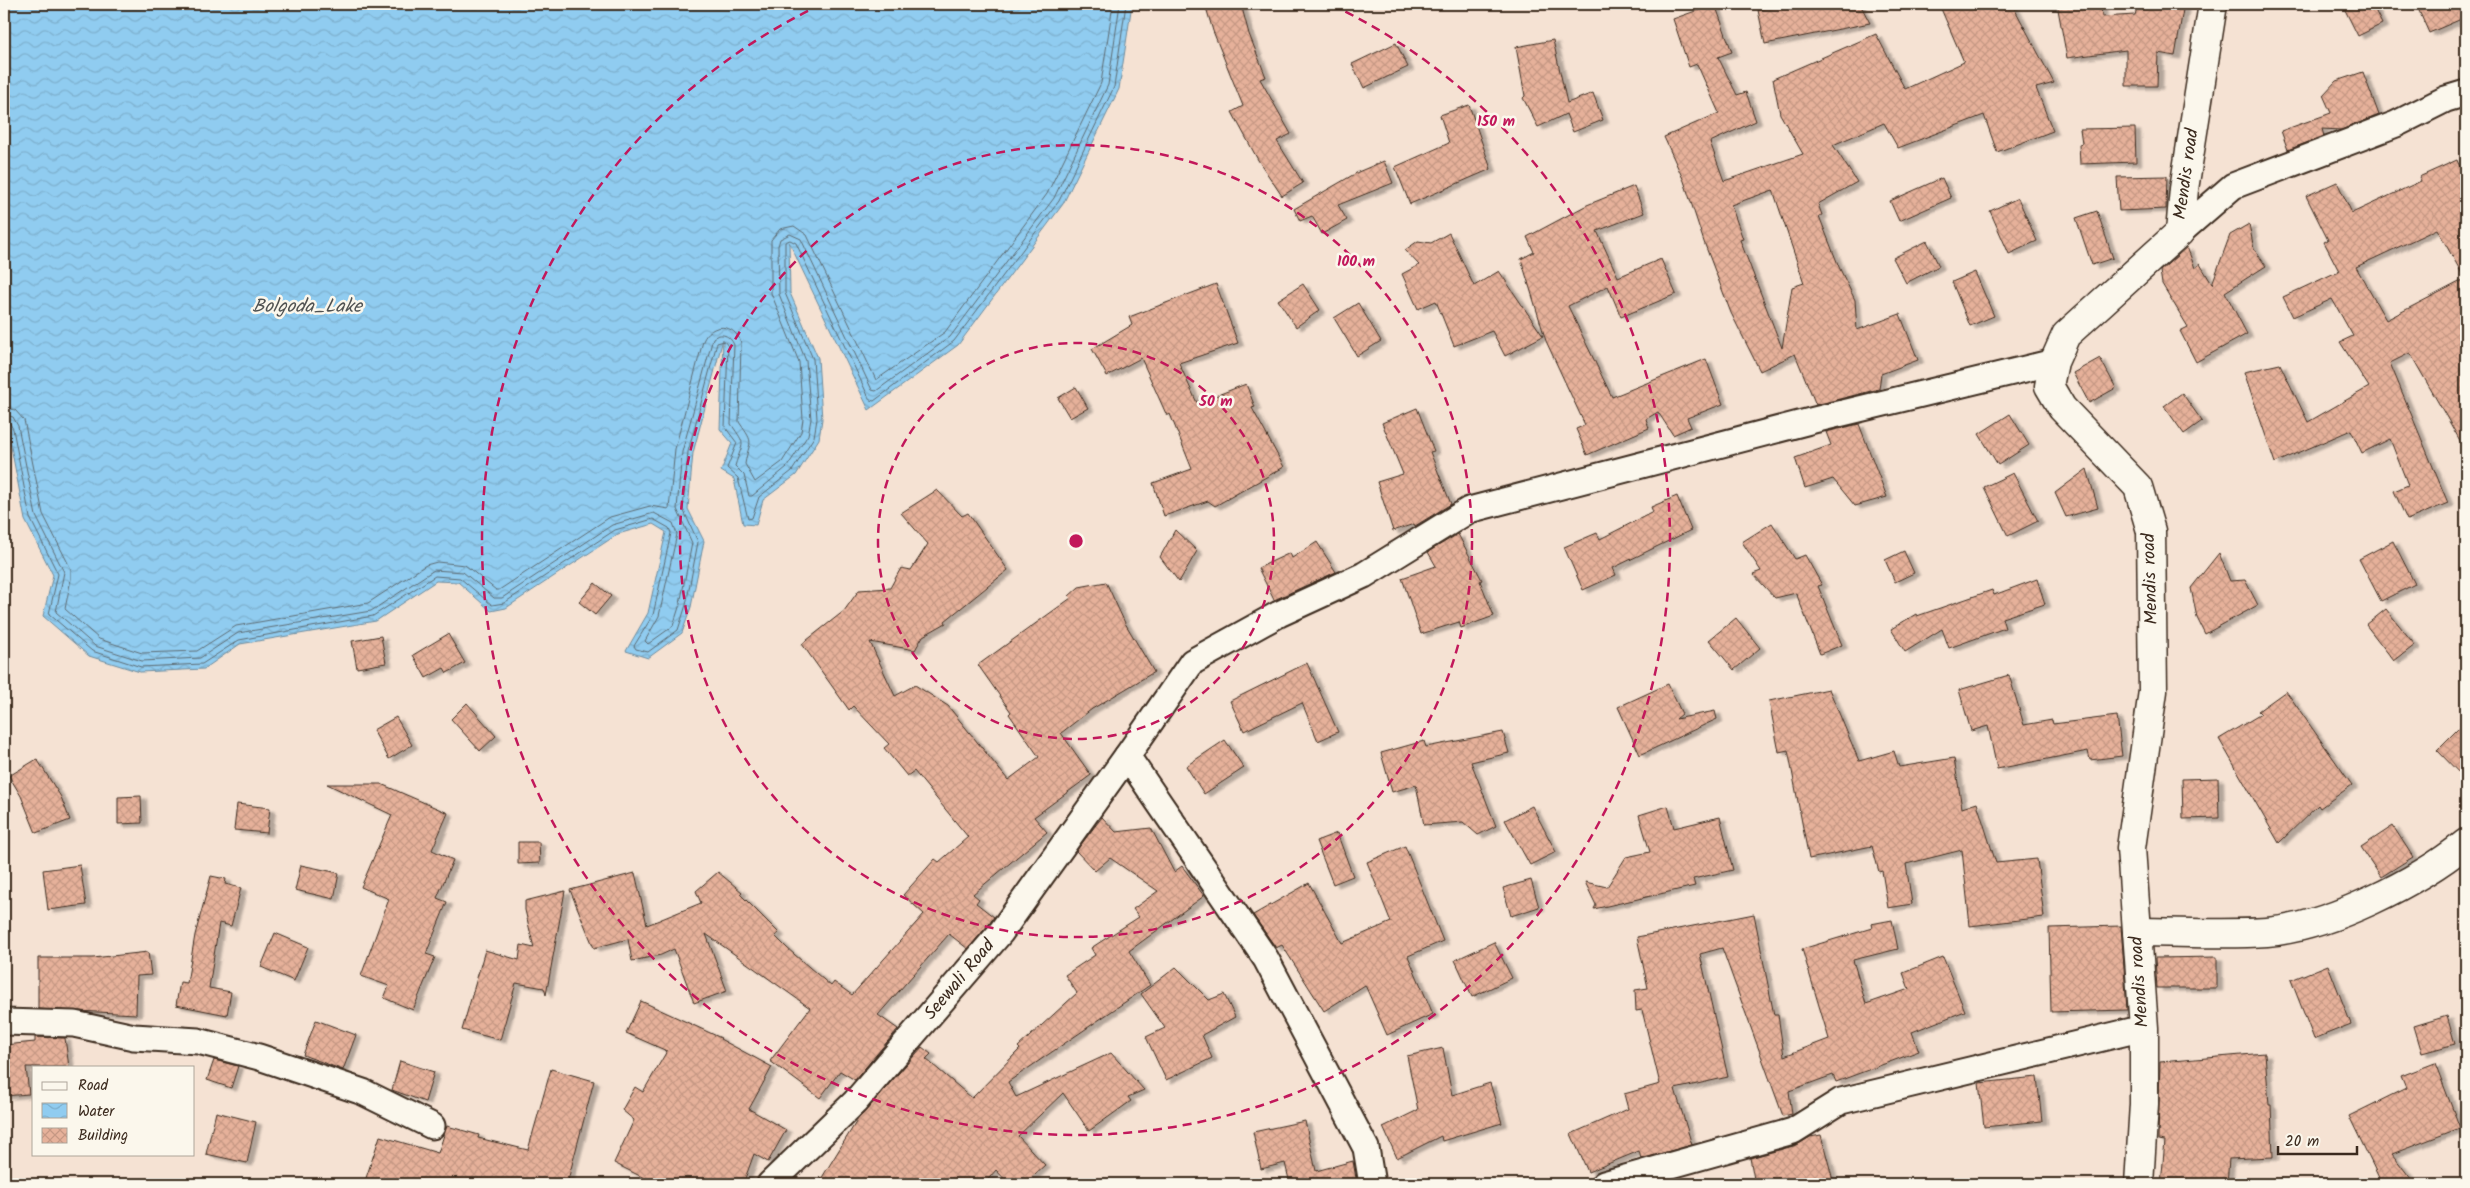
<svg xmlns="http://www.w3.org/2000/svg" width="2470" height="1188" font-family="Kalam,sans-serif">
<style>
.water{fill:url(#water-waves);stroke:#6e8b9c}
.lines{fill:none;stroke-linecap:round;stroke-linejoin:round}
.shore{stroke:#5d6b72;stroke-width:1}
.building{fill:url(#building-cross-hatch);stroke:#3b2a1e;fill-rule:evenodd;filter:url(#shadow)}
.street-casing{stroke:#3b2a1e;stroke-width:29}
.secondary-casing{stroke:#3b2a1e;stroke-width:31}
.street{stroke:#fbf7ec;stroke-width:25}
.secondary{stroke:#fbf7ec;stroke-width:28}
.ring{fill:none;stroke:#c2185b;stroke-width:2.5;stroke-dasharray:9 6}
.labels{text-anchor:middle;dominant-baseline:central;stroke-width:5;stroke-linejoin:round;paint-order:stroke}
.street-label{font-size:18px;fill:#3b2a1e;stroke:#fbf7ec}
.water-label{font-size:19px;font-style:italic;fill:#505252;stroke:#fbf7ec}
.centre{fill:#c2185b;stroke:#fbf7ec;stroke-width:2.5}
.ring-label{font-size:15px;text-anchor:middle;font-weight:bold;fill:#c2185b;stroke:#fbf7ec;stroke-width:5;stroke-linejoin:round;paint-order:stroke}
</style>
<defs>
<pattern id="water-waves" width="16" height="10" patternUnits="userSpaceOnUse" patternTransform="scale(1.25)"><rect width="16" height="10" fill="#90ccf0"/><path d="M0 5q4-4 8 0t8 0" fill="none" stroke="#7dafcd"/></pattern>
<pattern id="building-cross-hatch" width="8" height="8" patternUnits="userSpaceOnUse" patternTransform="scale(1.25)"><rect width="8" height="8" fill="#e6b19a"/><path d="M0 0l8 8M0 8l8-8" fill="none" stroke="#c69884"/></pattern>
<filter id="shadow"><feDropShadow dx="5.5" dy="3" stdDeviation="1" flood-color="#0004"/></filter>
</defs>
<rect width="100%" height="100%" fill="#f5e2d3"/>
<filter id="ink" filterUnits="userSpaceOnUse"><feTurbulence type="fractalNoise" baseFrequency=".02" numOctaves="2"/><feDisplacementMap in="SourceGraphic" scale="10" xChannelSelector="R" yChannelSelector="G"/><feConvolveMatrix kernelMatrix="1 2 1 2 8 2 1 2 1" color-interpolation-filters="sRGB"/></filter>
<g filter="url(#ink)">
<path class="water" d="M4 4H1132L1119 89 1063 204 958 345 869 410 789 242 790 293 818 358 822 419 819 439 796 475 763 500 756 525 743 524 734 479 721 471 732 443 720 429 723 339 693 453 688 509 704 541 691 607 682 633 648 658 626 651 648 613 666 532 653 524 618 534 506 608 491 611 458 582 436 581 376 621 240 644 204 669 140 672 89 656 43 616 53 575 25 520 8 431 4 420Z"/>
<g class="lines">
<g class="shore">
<path d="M4 407 15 410 24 420 43 514 71 569V579L65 609 99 639 142 653 197 651 236 626 368 603 426 565 437 562 465 565 496 590H499L610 517 650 506 669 509 675 449 703 341C711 322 735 323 741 343L739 422C756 446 749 439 745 464L755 482 782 462 801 432 803 419 799 362 771 293V240L780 229 794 226 807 235 876 380 945 332 1047 194 1101 83 1113 4"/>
<path d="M4 415 13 417 18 426 36 516 64 572 56 612 95 646 142 661 200 658 238 633 371 611 434 570 463 572 494 598H502L612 525 654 513 673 523 677 534 659 616 645 641 648 644 673 626 680 604 692 543 677 509 682 452 713 338C721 332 730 335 734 345L731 424C747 447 743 440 735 466L744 475 749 496H752L787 467 808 435 811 419 806 361 779 294 778 246 780 239 790 234 801 239 872 390 876 391 950 337 1054 198 1108 85 1120 4"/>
<path d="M4 421 9 422 13 429 30 518 58 574 49 614 92 651 141 667 202 664 239 640 373 616 435 576 460 578 492 605 504 603 615 530 653 519 669 528 671 533 653 615 634 646 636 649 648 652 678 630 686 605 698 542 683 509 688 452 717 343 724 341 728 346 725 427 737 443 727 468 738 478 748 519 752 518 759 497 792 471 814 437 817 419 813 359 785 293V242L790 240 796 243 870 400 874 401 954 341 1059 201 1114 87 1126 4"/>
</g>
</g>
<g class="building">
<path d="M1205 4H1241L1249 34 1266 77 1260 79 1291 134 1277 141 1303 183 1282 196 1258 160 1232 112 1243 106 1213 31Z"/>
<path d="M1715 4 1732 52 1718 57 1737 95 1746 92 1756 121 1710 142 1724 181 1803 154 1780 114 1773 79 1876 34 1905 89 1964 62 1939 4H2012L2054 83 2036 88 2053 131 1997 152 1984 115 1898 148 1884 123 1833 145 1857 182 1818 204 1822 215 1819 216 1839 267 1855 300 1857 330 1900 314 1918 360 1881 374 1879 389 1816 405 1795 354 1760 371 1731 313 1704 242 1684 181 1664 137 1719 113 1697 64 1689 67 1673 19ZM1773 190 1804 283 1792 287 1782 348 1740 240 1743 239 1731 205Z"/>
<path d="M1786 4H1860L1870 23 1765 44 1758 10Z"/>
<path d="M2057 4 2101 5 2102 17 2135 15 2138 4H2184L2175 56 2158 53 2157 86H2126V50L2067 58Z"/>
<path d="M2342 4H2372L2382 24 2358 36Z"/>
<path d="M2416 4H2466V17L2429 33Z"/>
<path d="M1553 40 1567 103 1593 93 1603 120 1573 132 1566 114 1538 127 1523 98 1525 96 1516 47Z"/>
<path d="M1396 43 1408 67 1364 88 1352 64Z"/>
<path d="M2363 72 2379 115 2341 130 2322 129 2324 136 2288 150 2281 131 2331 113 2323 95 2336 81Z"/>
<path d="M1469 105 1491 169 1410 204 1395 167 1449 143 1440 115Z"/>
<path d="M2135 128 2136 162 2080 164 2079 144 2082 143 2080 129Z"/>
<path d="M2457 160 2466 181V451L2410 353 2390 363 2448 503 2407 520 2394 491 2408 485 2390 439 2362 453 2351 430 2275 463 2244 372 2280 364 2308 422 2369 387 2340 342 2353 336 2332 299 2293 317 2283 297 2339 271 2324 242 2328 240 2306 196 2337 182 2352 213 2421 181 2419 177ZM2437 229 2465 279 2386 320 2356 267Z"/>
<path d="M1384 161 1393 183 1338 205 1347 220 1322 234 1312 216 1300 221 1294 209 1358 172Z"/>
<path d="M2167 176 2166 209 2119 211 2117 177Z"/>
<path d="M1942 178 1951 198 1899 221 1890 201Z"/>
<path d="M1634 186 1644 213 1597 231 1618 277 1661 259 1676 294 1621 317 1608 286 1568 306 1612 397 1706 359 1723 404 1687 418 1691 427 1673 435 1658 412 1646 419 1649 428 1587 455 1576 429 1585 425 1546 341 1521 259 1534 252 1527 237 1587 205Z"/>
<path d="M2018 198 2037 241 2009 254 1990 211Z"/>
<path d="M2097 211 2113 258 2092 265 2076 218Z"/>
<path d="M2249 224 2254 249 2266 266 2225 292 2247 334 2196 362 2180 331 2188 327 2162 284 2160 271 2187 247 2195 268 2200 264 2212 284 2230 235Z"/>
<path d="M1449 233 1474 286 1499 271 1543 336 1505 356 1492 331 1454 346 1436 301 1418 309 1402 274 1419 265 1405 250 1418 241 1431 243Z"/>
<path d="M1927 241 1939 266 1906 283 1893 258Z"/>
<path d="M1975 272 1994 316 1970 326 1952 282Z"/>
<path d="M1216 284 1238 343 1179 363 1197 403 1246 384 1255 407 1252 408 1284 467 1215 506 1208 501 1164 516 1153 483 1192 469 1170 414 1167 416 1141 358 1107 376 1092 349 1132 325 1129 317Z"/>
<path d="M1303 284 1320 310 1296 327 1278 300Z"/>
<path d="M1358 303 1381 341 1357 356 1334 318Z"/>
<path d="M2100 358 2116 388 2089 403 2073 373Z"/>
<path d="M1076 387 1088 408 1070 418 1058 398Z"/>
<path d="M2182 393 2202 421 2184 434 2164 406Z"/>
<path d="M1417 408 1434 451 1430 452 1451 504 1415 526 1414 524 1393 531 1377 482 1403 474 1382 423Z"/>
<path d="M2010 414 2029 445 1998 465 1979 434Z"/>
<path d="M1859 424 1887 497 1855 506 1833 479 1805 488 1795 458 1831 445 1826 432Z"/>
<path d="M2087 469 2098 508 2066 517 2055 493Z"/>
<path d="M2013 473 2038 521 2008 536 1984 487Z"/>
<path d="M937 490 962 516 968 513 1008 570 945 621 946 623 923 636 915 650 870 642 895 696 915 685 948 706 1008 780 1039 757 1009 714 1011 712 978 665 1071 598 1069 596 1079 587 1106 582 1125 623 1154 672 1092 709 1061 733 1091 775 1034 817 1047 832 973 894 979 899 976 903 994 917 990 923 968 949 949 934 878 1015 898 1029 855 1080 840 1071 820 1098 770 1061 810 1008 706 934 727 991 694 1003 674 949 661 955 632 961 628 939 594 948 570 890 635 873 647 925 701 903 696 891 718 872 742 892 740 894 779 933 775 936 787 948 831 986 834 982 852 995 924 914 903 895 935 859 939 862 968 837 914 771 907 776 884 748 889 744 853 706 849 710 802 644 844 611 859 590 890 588 901 568 911 570 928 544 901 513Z"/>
<path d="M1677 496 1691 530 1613 568 1616 575 1583 590 1564 547 1597 533 1600 539 1653 512 1651 507Z"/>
<path d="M1772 523 1795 559 1805 555 1822 585 1818 586 1842 645 1820 654 1796 593 1775 598 1753 574 1761 571 1742 542Z"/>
<path d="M1175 530 1197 551 1179 582 1160 557Z"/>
<path d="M1458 534 1482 580 1480 581 1494 616 1461 628 1459 622 1421 634 1402 578 1436 566 1428 552Z"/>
<path d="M2393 541 2415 584 2381 601 2359 559Z"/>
<path d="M1317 542 1336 572 1274 600 1258 568 1290 553 1292 558Z"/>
<path d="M1904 551 1914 573 1895 582 1885 560Z"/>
<path d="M2219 553 2230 581 2245 580 2258 605 2205 634 2197 618 2191 588Z"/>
<path d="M2037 579 2045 604 2002 618 2005 628 1949 648 1942 629 1905 652 1891 629 1916 614 1917 616 1992 590 1994 595Z"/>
<path d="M595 583 611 596 595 615 579 602Z"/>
<path d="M2386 609 2415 645 2394 661 2366 625Z"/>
<path d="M1736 618 1760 648 1734 670 1709 640Z"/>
<path d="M448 634 465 663 447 673 444 668 426 678 413 655Z"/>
<path d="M381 636 386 663 357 668 352 641Z"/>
<path d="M1307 663 1338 732 1318 741 1302 703 1244 731 1230 701Z"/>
<path d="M2009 675 2024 725 2052 720 2053 724 2117 716 2122 756 2090 760 2088 751 1997 769 1988 726 1971 731 1959 690Z"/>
<path d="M1668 684 1682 714 1676 719 1715 711 1717 719 1640 755 1618 707Z"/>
<path d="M1829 689 1859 761 1894 751 1899 767 1954 758 1962 808 1977 803 1996 863 2037 859 2044 917 1970 926 1962 850 1906 864 1912 904 1888 908 1882 871 1879 872 1872 846 1809 859 1788 750 1779 752 1769 701Z"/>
<path d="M2286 691 2352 785 2320 808 2318 805 2279 843 2219 739 2261 714 2258 711Z"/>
<path d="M467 703 496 736 480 751 451 719Z"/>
<path d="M396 717 412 745 389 759 373 730Z"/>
<path d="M2466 721V780L2437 750Z"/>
<path d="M1503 732 1509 753 1471 762 1496 826 1478 835 1463 822 1424 825 1416 785 1392 792 1381 753 1424 741 1426 747Z"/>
<path d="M1225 740 1244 768 1204 794 1186 766Z"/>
<path d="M37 759 61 797 70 820 36 833 21 796 9 776Z"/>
<path d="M2218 778 2219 818 2183 819 2182 779Z"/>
<path d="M327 784H381L448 813 432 850 453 860 437 898 447 902 426 954 435 957 413 1010 384 998 389 986 361 976 389 899 361 887 392 815Z"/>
<path d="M141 796 142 823 118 824V797Z"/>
<path d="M237 804 270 808 267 833 234 830Z"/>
<path d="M1532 806 1556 852 1530 865 1505 820Z"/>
<path d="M1668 806 1674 828 1720 817 1733 870 1693 879 1695 886 1594 909 1596 905 1585 882 1607 887 1626 857 1650 852 1639 815Z"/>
<path d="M1102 817 1116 832 1151 828 1174 872 1182 866 1204 896 1129 951 1150 985 1008 1082 1016 1097 1111 1053 1144 1090 1128 1097 1131 1101 1089 1131 1063 1093 1018 1136 1045 1165 1024 1184H1009L996 1170 984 1184H818L858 1119 922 1047 931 1054 926 1059 972 1098 1020 1049 1018 1047 1077 993 1065 975 1095 955 1091 948 1139 917 1133 909 1158 891 1110 858 1095 871 1076 851Z"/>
<path d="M2393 826 2413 857 2381 877 2361 847Z"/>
<path d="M1337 833 1353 876 1333 884 1316 841Z"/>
<path d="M518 842H539L540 863 518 864Z"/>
<path d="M1405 846 1443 941 1408 956 1433 1014 1387 1035 1365 985 1324 1011 1282 945 1276 948 1253 915 1309 883 1342 943 1391 922 1367 862Z"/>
<path d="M80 865 86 905 48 910 43 870Z"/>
<path d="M301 865 339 873 334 899 295 890Z"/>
<path d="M211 876 226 879 225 884 241 888 231 926 219 923 209 988 231 992 227 1015 176 1005 180 982 187 983 195 935Z"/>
<path d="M1531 880 1539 907 1511 916 1503 888Z"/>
<path d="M565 891 546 995 544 988 516 983 500 1040 462 1030 485 950 519 960 521 945 534 948 525 910V901Z"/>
<path d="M1754 914 1774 1015H1778L1784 1056 1829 1039 1802 949 1872 928 1871 924 1892 920 1898 949 1853 960 1866 1004 1909 989 1903 973 1943 957 1965 1011 1912 1032 1919 1051 1836 1082 1833 1075 1789 1091 1792 1114 1783 1116 1722 948 1700 954 1728 1077 1675 1089 1692 1145 1641 1159 1639 1151 1588 1172 1571 1134 1628 1109 1624 1094 1660 1084 1642 1010 1636 1011 1635 990 1648 988 1637 937Z"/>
<path d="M2121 926 2127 1010 2051 1012 2049 928Z"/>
<path d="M275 933 308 947 294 981 261 967Z"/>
<path d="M1494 942 1512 978 1472 997 1455 960Z"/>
<path d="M148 952 151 975 137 976 136 1014 38 1009V958H93Z"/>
<path d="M2217 957V988H2157L2155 958Z"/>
<path d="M2328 965 2351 1024 2314 1039 2291 980Z"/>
<path d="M1176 967 1209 1000 1224 994 1235 1017 1202 1035 1212 1058 1166 1080 1146 1037 1165 1028 1141 994Z"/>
<path d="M641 1001 721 1038 720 1039 772 1067 749 1109 786 1130 768 1162 754 1154 743 1184H642L644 1178 614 1163 634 1120 622 1110 635 1087 643 1092 667 1051 626 1033Z"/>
<path d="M2447 1016 2455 1044 2422 1053 2414 1026Z"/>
<path d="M316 1020 356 1035 343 1070 303 1055Z"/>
<path d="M35 1037 65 1038 69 1067H26L29 1094 4 1096V1045L35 1042Z"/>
<path d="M1443 1048 1452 1095 1490 1083 1502 1123 1442 1141 1441 1136 1397 1158 1383 1127 1418 1110 1407 1056Z"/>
<path d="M2265 1053 2269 1105H2271L2273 1157 2229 1159 2227 1184H2161L2165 1141 2158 1140 2160 1062Z"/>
<path d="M214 1060 238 1066 231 1088 207 1080Z"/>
<path d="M400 1061 434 1072 425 1102 392 1090Z"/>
<path d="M2435 1063 2460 1128 2392 1154 2415 1184H2382L2349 1116 2406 1088 2401 1076Z"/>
<path d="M551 1069 594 1081 567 1184H364L380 1136 438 1153 447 1126 479 1135 478 1138 528 1150Z"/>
<path d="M2037 1077 2042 1121 1984 1127 1979 1083Z"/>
<path d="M216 1112 256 1122 247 1163 206 1154Z"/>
<path d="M1305 1121 1316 1171 1353 1161 1357 1184H1290L1285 1163 1261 1169 1253 1132Z"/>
<path d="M1821 1135 1834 1184H1755L1750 1158 1797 1145 1810 1137Z"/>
</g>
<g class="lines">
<g class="street-casing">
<g id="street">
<path d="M2180 232 2233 186 2396 124 2446 99 2466 93"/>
<path d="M4 1022 74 1024 134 1037 198 1041 259 1057 363 1092 432 1126"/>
<path d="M770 1184 855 1102 1001 932 1127 756"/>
<path d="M1372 1184 1366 1148 1266 959 1127 756 1192 662 1279 614 1364 575 1469 510 1814 420 2054 362"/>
<path d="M1604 1184 1793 1131 1841 1101 2144 1028"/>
</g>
</g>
<g class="secondary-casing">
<g id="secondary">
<path d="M2137 932C2180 932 2224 935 2267 932 2329 927 2418 882 2466 843"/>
<path d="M2139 1184 2144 1104V1028L2131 848 2153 691 2151 531 2138 487 2062 408 2049 386 2054 362 2066 335 2180 232 2184 189 2213 4"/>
</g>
</g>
<use href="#street" class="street"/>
<use href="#secondary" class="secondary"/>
</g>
</g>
<g class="ring">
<circle cx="1076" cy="541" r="198"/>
<circle cx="1076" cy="541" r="396"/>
<path d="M1332 5A594 594 0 1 1 820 5"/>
</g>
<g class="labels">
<g class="street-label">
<text transform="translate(2187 174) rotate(-82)">Mendis road</text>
<text transform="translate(2151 579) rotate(-92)">Mendis road</text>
<text transform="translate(960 980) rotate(-50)">Seewali Road</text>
<text transform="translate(2140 982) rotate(-94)">Mendis road</text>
</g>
<g class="water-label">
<text x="307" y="307">Bolgoda_Lake</text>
</g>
</g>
<circle cx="1076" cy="541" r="8" class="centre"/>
<g class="ring-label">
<text x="1496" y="126">150 m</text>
<text x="1356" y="266">100 m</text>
<text x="1216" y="406">50 m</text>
</g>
<rect width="2470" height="1188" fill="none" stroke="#fbf7ec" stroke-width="20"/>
<rect x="10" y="10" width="2450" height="1168" fill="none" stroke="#3b2a1e" stroke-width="2" filter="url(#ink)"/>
<rect x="32" y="1066" width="162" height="90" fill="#fbf7ec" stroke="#aea59a"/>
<rect x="42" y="1082" width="25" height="8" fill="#fbf7ec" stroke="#aea59a"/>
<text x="78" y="1090" font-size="15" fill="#3b2a1e">Road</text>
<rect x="42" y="1103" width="25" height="15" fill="url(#water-waves)" stroke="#aea59a"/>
<text x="78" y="1116" font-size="15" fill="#3b2a1e">Water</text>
<rect x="42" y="1128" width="25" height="15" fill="url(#building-cross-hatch)" stroke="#aea59a"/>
<text x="78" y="1140" font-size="15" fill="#3b2a1e">Building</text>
<path d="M2278 1146v8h79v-8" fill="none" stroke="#3b2a1e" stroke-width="2.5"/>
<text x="2285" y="1146" font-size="15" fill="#3b2a1e" stroke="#fbf7ec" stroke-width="4" paint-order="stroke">20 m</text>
</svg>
